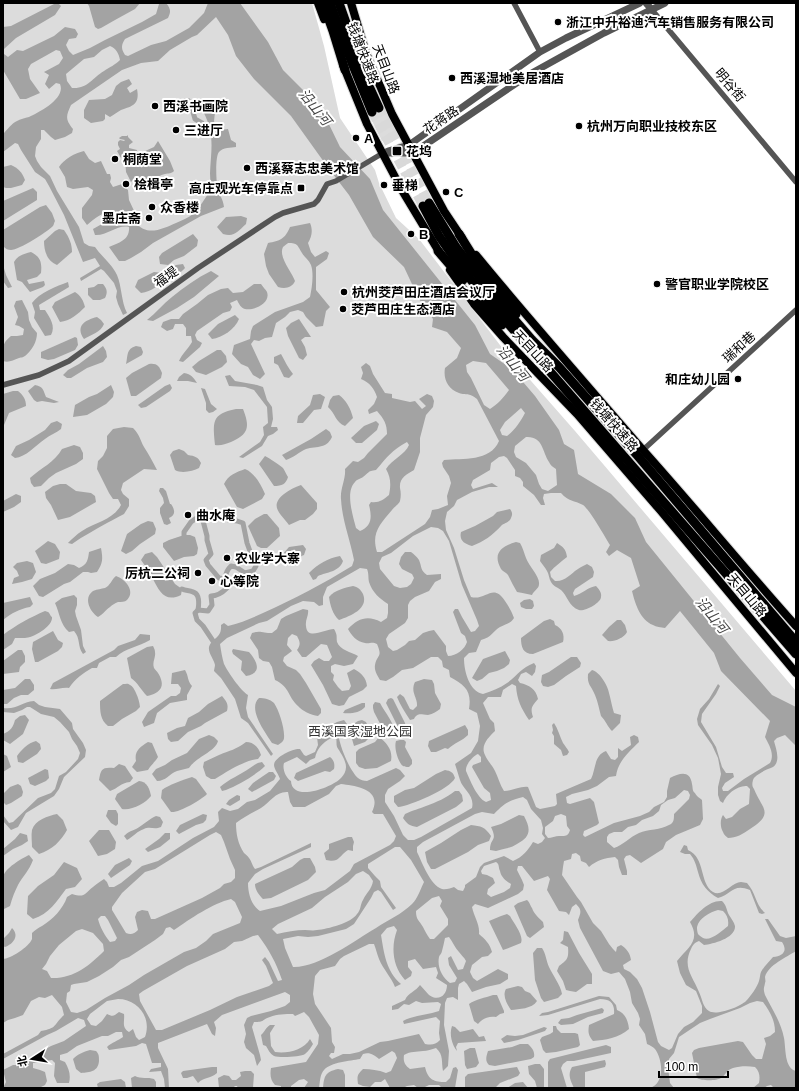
<svg xmlns="http://www.w3.org/2000/svg" width="799" height="1091" font-family="Arial,'Noto Sans SC',sans-serif">
<style>
.green{fill:#dcdcdc}
.water{fill:#a3a3a3;fill-rule:evenodd}
.lines{fill:none;stroke-linecap:round;stroke-linejoin:round}
.canal{stroke:#a3a3a3;stroke-width:5}
.trunk-tunnel{stroke:#d9d9d9;stroke-width:9;stroke-dasharray:9 4.5;stroke-linecap:butt}
.primary-casing{stroke:#dbdbdb;stroke-width:10}
.trunk-casing{stroke:#dbdbdb;stroke-width:11}
.minor{stroke:#555;stroke-width:5.5}
.tertiary{stroke:#555;stroke-width:7}
.primary{stroke:#000;stroke-width:8}
.trunk{stroke:#000;stroke-width:9}
.poi-dot{fill:#000;stroke:#fff;stroke-width:1.5}
.labels{text-anchor:middle;dominant-baseline:central;stroke-width:4;stroke-linejoin:round;paint-order:stroke}
.poi-label{font-size:13px;font-weight:bold;fill:#000;stroke:#fff;text-anchor:start}
.street-label{font-size:13px;fill:#000;stroke:#fff}
.park-label{font-size:13px;fill:#333;stroke:#fff}
.water-label{font-size:14px;font-style:italic;fill:#444;stroke:#fff}
</style>
<rect width="100%" height="100%" fill="#fff"/>
<g class="green">
<path d="M3 3H312L324 46 340 118 375 170 379 183 396 218 419 239 503 349 575 431 796 691V1088H3Z"/>
<path d="M385 108 397 134 382 141 369 115Z"/>
</g>
<g class="water">
<path d="M56 3H58L61 6 55 15 16 38 4 49V54L8 57 17 50 23 51 54 36 65 27 75 29 78 34 76 38 69 39 66 45 69 51 73 55 90 48 105 40 142 22 156 14 159 4 166 3C171 9 171 12 168 18L125 39C121 45 121 49 125 55L128 56 151 45 166 41 189 28 204 13 208 3H240L268 42 283 70 305 92 324 114 340 147 370 179 383 210 475 325 490 354 512 369 535 396 559 430 564 444 574 450 578 474 611 494 635 518 646 542 740 658 772 695 796 707V746L785 735 777 738 774 741C776 749 781 761 773 767 768 769 763 771 759 774 756 776 754 777 753 780 752 784 752 786 754 789 762 809 775 813 750 829 743 834 736 838 728 838 726 836 724 835 723 832 720 827 720 819 723 815L726 819 732 817 740 809 749 804 750 789 747 786C738 785 726 794 723 803L720 801 718 795V787L721 774 718 758 712 745 698 725 697 719 700 709 709 699 718 684 720 686 716 694 702 714 701 722 716 747 722 767 726 773H733L734 777 725 783 722 788 723 791H728L744 779 770 763C775 754 769 745 765 737L770 721 721 671 714 653 680 611 665 628C661 627 656 627 653 625 640 620 635 603 632 591L640 586 631 558 617 550 609 556 606 552 610 545C605 537 590 510 583 505 574 500 569 502 561 493H551L544 494 543 498 545 505H541L534 495 523 486V482L520 478 515 476V470L507 458 504 456 499 457 491 463 490 470 473 480 471 485 473 489 492 483 498 487H489L472 492 457 500 454 506 447 512 445 521 446 530 454 548 464 580 471 597C486 601 493 582 505 601 509 607 512 612 514 618 510 624 506 624 500 627 492 632 492 637 481 640L476 652 469 653 464 658C464 671 469 691 483 694 492 691 500 688 507 683 518 675 521 668 534 663L536 666 535 672 532 676 526 672 521 674 518 680 520 683C529 685 536 689 538 699 532 706 530 708 533 717L529 720C521 708 517 700 516 686L512 684 503 690 501 697H488L483 703 490 719 494 723 495 731C489 737 480 745 485 755 487 760 492 765 495 771 498 777 500 785 504 791 513 791 520 786 528 787L536 807 540 809 555 806 557 804 556 794 591 779C596 769 594 755 606 751L611 759 615 760 618 757V748L622 751 631 745 630 737 634 735 638 737 639 742C629 752 618 761 616 776L609 777 597 786 588 790 572 794 566 797 567 803 570 804 590 798 594 802 599 823 597 825 584 831 583 835 585 837 614 823 640 816 649 812 654 807 664 802 667 797V791L670 778C680 773 690 770 692 784 693 788 692 791 695 793 696 796 700 798 702 800L703 819 700 825 676 835 666 842 663 849 641 863 630 855 626 856 624 859 627 871V875H622L619 867 618 860 615 857C605 858 597 860 589 867L586 863 581 861 580 856 576 853 572 854 571 859 564 861 563 867 562 875 577 897 581 902 593 923 601 931 609 944 613 949 616 952 617 947 621 945C627 949 630 953 631 960L623 965 624 969 630 972 637 979 642 988 650 1012 658 1042 661 1046 669 1050 672 1048 678 1034 684 1027 693 1022 702 1013V1006L696 991 686 985 680 973 677 961C688 947 701 941 690 922 698 913 709 900 722 901 727 906 726 909 729 915 731 918 734 922 735 926 736 938 713 944 704 945L699 941C694 943 693 945 691 949 682 967 693 977 699 992 702 998 703 1008 709 1011 716 1016 740 1007 746 1001 751 996 757 987 759 981 760 978 760 974 761 972 764 966 769 962 773 957 783 956 788 951 782 942L776 941 765 919H768L780 936 786 938 796 936V951C787 957 768 965 765 977 765 979 766 981 765 983 764 989 763 988 765 995 772 1009 781 1022 784 1038 786 1048 784 1068 796 1071V1088H774L771 1085 767 1086 764 1088H753L759 1083C760 1077 760 1072 755 1067 748 1066 740 1066 733 1068 726 1070 726 1075 721 1078 717 1081 701 1081 697 1078L692 1053 694 1050 699 1048 738 1041 743 1042 752 1055 756 1059H762L766 1044 764 1038 770 1036 775 1032C775 1020 770 1012 763 1002L757 1001 750 1003 740 1008 710 1019 700 1023 679 1037 674 1053 669 1059 668 1067 670 1083 674 1088H650C665 1083 663 1060 655 1049 653 1047 650 1045 647 1044L645 1034 639 1025 640 1019 638 1013 632 1003 630 992 625 979 619 972 611 974 603 971 580 928 578 920C581 912 582 910 576 904L572 907 569 915 566 912 559 911 547 890 550 879 548 876 534 881 522 866H518L517 870 522 880 524 885 523 890 518 894 488 908 475 904 472 907C474 917 480 924 479 934 485 939 490 944 492 952L488 956 482 957 472 965 470 972 473 978 477 981 498 969 508 974V979L500 984 486 987 472 992 467 984 464 981 459 984 458 988V1000L453 997 447 998 445 1003 444 1025 449 1051 448 1066 443 1071C441 1062 444 1055 436 1048 432 1049 427 1051 423 1051 416 1052 411 1051 404 1055 403 1062 405 1065 410 1069L425 1067C428 1080 434 1082 446 1082L450 1078 453 1068 456 1067 458 1070 455 1088H442L439 1085H429L423 1088H418L414 1085 407 1086 403 1088H390L385 1079 381 1082H375L370 1087 363 1086 358 1084C357 1076 357 1075 363 1069 371 1069 378 1070 386 1073L391 1071 397 1058 395 1053 392 1051 379 1059C374 1055 370 1052 363 1054L360 1059C350 1061 331 1062 324 1070 320 1074 320 1082 319 1088H304L308 1082 304 1079 299 1080 291 1086V1088H281V1086L275 1085C270 1080 270 1074 271 1068L306 1062 318 1044 319 1035 309 1017 304 1012 295 1016 293 1014C285 1014 277 1014 270 1017 261 1020 265 1022 254 1022L252 1027 260 1055 261 1060 257 1066 254 1055 246 1048 244 1042 246 1034 244 1025 247 1018 251 1016 271 1011 285 1006 290 1002V995L285 992 222 1015 214 1022 216 1028 215 1036 212 1034 207 1024 158 1043V1048L168 1069 169 1088H165L164 1079 161 1071 149 1072 151 1069 161 1067V1063H152L146 1044 142 1043 136 1046 109 1050 107 1047C112 1042 118 1041 123 1037L122 1032H116L108 1036H102L77 1046 67 1053 60 1055V1060L65 1062C69 1069 71 1075 69 1083H57L54 1076 55 1063 52 1060 33 1063V1068L40 1070 45 1072 47 1081 45 1085 39 1088H4V1086L6 1082 3 1070 13 1065H19L35 1056 42 1051 51 1046 64 1041 86 1026 84 1020 78 1018 56 1031 47 1035 3 1059V1054L38 1035 41 1031C58 1028 53 1025 64 1015L62 1007 52 995 45 998 39 997 31 1001 23 1015 15 1018 8 1020 3 1023V959C10 959 29 947 32 939 32 939 32 934 32 933 35 930 38 928 42 926 53 919 63 909 67 897L72 894C85 898 84 894 93 887 96 884 100 882 104 879L107 882 109 887H114L121 883 142 866 158 861 193 838 214 827 219 821 218 812 222 808 230 811 238 809 247 802 255 800 270 791 280 779C279 775 274 769 274 765 274 757 294 748 300 749L304 755 306 756 315 752 318 745 317 737 319 732 337 722 344 720 347 724 346 730 339 738C341 749 350 771 358 778 360 780 364 781 367 781L396 768 400 770 405 776 400 781 388 789 385 795V802L394 816 403 835 408 840H414L421 837 472 808C475 795 463 790 460 780 458 774 457 770 455 764L471 753 478 741 480 726 477 713 469 709C472 691 465 685 450 677L449 670 443 667 442 661 438 657H431L413 668 402 670 393 677 386 681 380 680C378 676 374 671 375 665 377 654 383 658 377 644 372 641 370 644 365 643 357 642 351 635 348 629 358 618 368 615 381 622L387 618 388 613V604C380 599 372 592 369 582 368 577 369 574 367 569L360 568 327 587 323 597V605L319 606 314 602 303 601 291 606 267 621 259 623 227 638 220 644C221 651 222 657 224 664 228 672 240 690 248 695L246 708 248 717 273 754 271 756 248 723 241 718 235 699 221 678 214 671C214 670 215 666 215 665 214 659 208 653 209 647 212 637 222 639 221 625L224 623 228 626C241 623 252 618 263 613 294 599 323 584 352 566L354 560C350 539 342 520 341 499 340 489 346 479 345 469L353 461 358 462 364 458 368 453 387 434C387 424 384 419 377 411L369 414 368 410 374 404 377 397C374 388 370 383 361 379L363 373 361 367 366 363 370 366 373 374 385 393 392 394V398L410 402 415 401 422 409 426 406 419 399 427 394 432 396 434 401 433 407 426 415 420 438V452L414 470C407 474 399 478 400 488 401 492 401 497 400 501 399 504 394 507 392 510 380 524 371 533 377 552H382L425 524 430 517 432 510 438 509 448 505 447 496 451 483 449 476 443 467 442 463 444 460C463 458 490 462 499 441L477 399C468 392 467 396 459 393 448 389 443 379 445 368L457 358 461 348 447 332 432 327 433 319 419 299 404 267 373 237 349 195 329 169 291 116 254 79 236 56 228 35 216 17 197 35 192 37 170 50 158 61 141 63 122 70 71 105C66 116 65 119 73 129L72 133 65 137 55 140 51 137 44 130H41V139L36 147 35 156 37 161 41 167 50 176 57 191 79 227 84 243 89 246 95 247C102 257 112 264 117 275 122 287 121 301 127 313L123 315 118 304 116 297 117 291 114 283 104 271 101 269 81 281 80 278 100 266 95 258 83 262 64 215 49 186 45 179 35 172 21 150 18 144 15 143 3 152V134C7 130 12 123 17 121 20 119 25 118 29 117 40 112 66 98 60 84L56 83 49 89 45 84 49 75 44 72 59 64 63 58 60 51 56 50 31 64 28 69 30 79 40 93 26 99H20L3 70V27L11 26ZM110 46C116 48 119 54 120 60 115 65 110 67 104 71 92 78 88 89 72 88L67 81 66 74 84 59 94 57 102 50ZM473 361 486 363 509 390C503 398 498 404 490 409L484 405 471 378 467 372 466 365ZM521 408 525 413C520 422 516 429 507 436L502 435 500 430 505 422ZM526 437C543 436 542 451 549 462 550 465 553 467 556 469L557 485 548 491 542 489 539 484 536 475 526 463 516 457 514 452 515 446ZM407 442 409 445C405 455 392 459 386 469 391 478 391 485 389 495 383 500 379 503 371 502L369 505C372 517 372 526 360 531L356 528C353 516 345 492 355 482 357 479 360 479 363 477 369 473 367 471 376 470 387 457 392 450 407 442ZM431 527 438 528 443 531 449 541 462 585 477 620 479 626 475 631 471 632 462 617 458 609H455L453 612 461 633 465 636 467 642C465 649 456 656 448 656L446 651V646L434 630 429 631 423 633 415 640 409 641 405 645 397 650 393 651 388 647 386 639 389 634 405 623 408 618V605L410 601 415 597 429 591 435 582 441 579V574L427 575C420 570 422 567 419 560 417 557 414 554 411 552H405L401 557 399 564 402 569 412 574 414 578 411 584 407 587 400 588 394 586 380 569 379 563 382 557 391 553 413 536ZM331 738H336C337 741 336 744 337 747 340 752 346 760 346 767 346 771 344 775 341 778 333 787 292 803 291 781 286 778 282 769 284 763L297 757 306 764 310 760 315 758C317 749 322 743 331 738ZM478 754 481 757V762L473 765 472 767 484 788 490 793 491 800 486 802C477 798 470 780 466 771 465 765 473 756 478 754ZM341 784C356 786 383 789 372 812L374 814H383L396 836 394 841 390 845 354 864 350 871 325 890 314 893 281 906 260 911C251 905 248 893 248 883L255 874 263 869 311 847V843L261 867 255 869C252 865 251 860 249 858 248 856 246 855 244 853 238 844 236 834 236 823 244 817 252 813 261 808 270 802 276 791 288 792L290 802 293 807H305L329 794 336 786ZM684 790 688 791 690 795 689 799 674 814C674 819 674 823 669 825 661 830 648 829 639 833 630 837 623 845 614 848L607 842V837L609 834 614 832H622L628 827 636 825 642 820 653 816 659 811 661 805 668 800 675 798ZM523 797 527 800 531 809 541 820 543 828 542 834 545 838 542 842 538 844 533 842C528 850 523 857 513 861L504 856 484 863 480 867 476 877 465 885V887L463 891 458 890 454 887C451 888 446 890 442 889 430 885 422 862 417 852V847L423 842 475 814 482 812 494 814C505 803 508 801 523 797ZM561 814 566 816 567 826 570 830C568 837 565 836 559 836 556 836 551 838 548 838L545 834V827L553 821 555 816ZM216 832 221 835 224 842 230 859 235 870V878L231 882 224 884 220 888 202 898 155 919H151L148 911 142 910 137 912 135 917 138 930C134 934 131 935 126 933L112 910V907L122 893 145 872 155 869 210 835ZM395 847H400L411 860 424 882C420 890 418 898 412 904 402 914 388 920 376 928 354 941 318 968 293 967L285 948 283 939 298 936 308 937 318 936 346 929 354 924 371 898 374 892 378 890 381 892 393 910 396 908 381 887 380 881 375 876 368 868V864ZM496 862C500 865 498 867 500 871 501 877 506 881 511 884L510 888 504 892 491 897 487 894 488 889 495 883 493 878 487 875 482 874 481 871 484 866ZM363 871 369 875 373 881C372 889 366 893 363 900 360 905 361 910 357 914 351 923 328 929 317 930 313 931 309 930 305 930 296 930 286 932 277 934L272 929 278 924 312 908 325 897 348 882 356 874ZM439 896 442 901 440 906 448 919V925L434 939H430C427 935 425 931 423 927 419 920 416 920 416 911L432 898ZM231 899 235 902 242 917 240 923 213 934 206 941 196 948 184 952 144 975 129 985 105 998 86 1010 77 1013 71 1012 66 1002 67 993 70 991 71 985 74 984 87 982 99 976 113 967 121 960 129 957 155 940 163 934 166 928 170 927 174 930C190 919 213 903 231 899ZM718 910 723 911C727 915 729 919 728 926 723 930 710 942 703 938 701 937 699 935 698 934 697 931 697 929 697 927 699 918 710 912 718 910ZM101 916H105L108 920 117 938 115 941 110 942C105 936 100 927 98 919ZM394 926 397 930C391 946 392 966 405 980L411 976 412 972 408 967V961L415 959 423 969 436 967 438 973 436 978 447 985C447 995 439 1002 429 995 426 992 423 988 420 985 416 991 408 993 405 1000L392 1006V1010L398 1009 404 1004 409 1005 416 1001 422 1003 438 1002 441 1004 439 1011C428 1015 414 1015 403 1021L404 1024 436 1017 440 1021 439 1033 440 1040C435 1045 432 1045 425 1044L419 1034 388 1041 380 1042 359 1052 350 1054H343L332 1059 329 1056 331 1053H334L335 1047 332 1042 331 1028 315 1004 313 994 315 976 320 970 335 966 340 959 344 956 369 944H374C376 949 377 954 379 959 383 969 391 977 395 987L401 984C386 971 384 953 381 935L387 928ZM82 929 93 933 103 944 104 951C89 966 73 979 51 978L47 971 42 969 46 964 50 956 59 945 76 931ZM258 935C269 950 276 962 282 980L278 981 269 962 265 957 262 960 266 966 273 983 269 986 237 997 210 1010 162 1030H156L140 1001 139 994 143 991 187 966 225 949 234 942 242 941 253 936ZM449 937C453 942 455 948 459 952 461 955 464 957 466 961L463 969 458 970 451 956 448 958 449 965 457 978 455 982 450 983C442 977 437 967 439 957 440 954 441 955 442 951 443 947 444 943 445 938ZM118 999C138 999 152 1018 145 1037L139 1040 136 1037 133 1029 129 1032C121 1027 125 1021 124 1014L119 1012C114 1016 113 1017 107 1014L102 1021 96 1026 91 1025 87 1019 90 1014 107 1001Z"/>
<path d="M87 3H140L135 9 115 20 101 28 98 29 95 27 89 6Z"/>
<path d="M129 79 132 84 127 88 130 93 137 89C140 104 133 106 121 110 117 112 114 115 110 117L105 114V119L103 121 91 123 84 118V110L89 100 105 99 112 95 116 86 121 82Z"/>
<path d="M184 98H189L194 103 202 102 219 104 225 98 227 102 225 106 215 112 214 121 216 128 220 130 228 129 231 140 236 143V147C231 148 223 147 219 152 215 156 216 184 218 189 220 196 223 199 224 207L201 216 153 243 141 252 131 258 125 261H119L109 247C119 243 130 240 129 227 118 224 107 236 95 235L93 229 109 220 116 218 117 212C105 210 96 217 87 225L82 218V208L92 195 93 190 88 187 73 189 67 187 65 177 59 167C64 159 75 153 84 151L89 159 95 163 101 161 107 174H110L111 178 110 182 113 187 122 184 128 190 129 200 136 215 135 222C147 237 162 229 176 223 182 220 188 218 193 214 198 210 208 195 210 189 211 184 210 178 210 173 211 150 215 135 204 113 199 113 195 112 190 111 185 110 183 111 179 108Z"/>
<path d="M128 135V137L133 142 129 145V148L137 150V151L130 153 131 155 130 158 133 160 143 152 154 147 158 141 170 161 174 171C171 174 169 173 165 174 153 177 153 185 138 182L137 180H133L131 182 126 172 125 159 123 157 121 158 117 151 120 149 118 145V142L120 140 124 141 125 140 120 139 119 138 122 136H127Z"/>
<path d="M11 165C18 168 22 172 25 180L22 185 11 188H6L3 187V167Z"/>
<path d="M33 188 37 192V200L3 221V201Z"/>
<path d="M46 205 52 213 55 221C54 223 54 224 53 226 47 232 19 250 11 250 8 250 6 249 3 246V230L40 207Z"/>
<path d="M241 216 247 218 246 224C237 232 235 237 223 234L217 227 226 217Z"/>
<path d="M310 223C313 230 312 236 308 243L311 252 315 257 326 251 329 253 327 259 316 267V290L330 307 326 311 323 326 316 327 306 317 303 312 298 310 290 312 285 317 276 323 272 337 265 338 259 341 254 340 251 344 265 374 260 379 253 375 248 367 241 364 232 354 234 345 250 339 251 331 253 326 275 312 303 302 310 297C312 287 314 274 311 265 309 260 304 257 302 253 297 245 298 243 288 243 288 243 283 247 283 247 278 257 292 272 295 281 292 288 285 289 278 287L269 274 266 266 264 254 268 243C280 241 285 239 290 227Z"/>
<path d="M59 229 64 230C69 237 72 244 72 252L57 265C47 261 44 251 44 241L55 231Z"/>
<path d="M193 234 198 240 197 246 184 256 174 260 168 265 160 264 159 257 162 253Z"/>
<path d="M31 252C41 257 42 263 41 273L37 277 27 280 29 284 44 281 45 285 43 287 30 292 22 282 17 280 14 262C18 255 24 254 31 252Z"/>
<path d="M183 264 185 268C180 274 174 275 168 279 159 284 152 292 141 293L135 287 138 280 154 272 163 273 176 265Z"/>
<path d="M3 265 6 275 12 287 8 288 3 281Z"/>
<path d="M211 271 219 276 194 297 177 308 153 321 147 320C156 313 163 304 172 297 184 287 197 278 211 271Z"/>
<path d="M68 282 69 287 39 305 40 310H45C50 318 56 326 51 335L45 336 34 318 35 312 32 303C39 293 57 286 68 282Z"/>
<path d="M98 284H103C107 289 108 292 105 298L100 300H93L88 295V288L94 287Z"/>
<path d="M254 284H261C263 287 266 290 267 292 271 303 254 311 245 309 241 308 239 304 237 300L230 303 232 307 230 311 223 313 197 331 195 335 197 340 202 343 200 347 183 362 179 361C182 354 188 349 192 342L191 336H186V328L183 324H175L173 329 167 331 161 327 163 322 171 319H179L183 314 197 304 208 295 221 289 228 288 233 293 243 292Z"/>
<path d="M75 292C81 296 83 300 85 307 78 314 70 321 60 322L52 307 55 302Z"/>
<path d="M22 300 28 312 29 320 32 327 37 333C37 342 32 350 25 356 22 358 22 357 19 358 13 360 9 363 3 361 3 349 1 344 11 336H17L23 335 24 329 19 326 15 325 18 317 14 306 16 301Z"/>
<path d="M235 315 239 319C235 329 222 338 212 339L208 334 218 324Z"/>
<path d="M97 317 101 320 104 324C101 332 91 335 84 339 75 326 85 320 97 317Z"/>
<path d="M299 319 311 337H305L301 340 305 347 307 355 303 360 299 358 288 336 286 328 291 323Z"/>
<path d="M75 337 77 338 78 345 75 350 54 359 48 360 41 358V352Z"/>
<path d="M103 346 106 351 107 357 103 362 87 368 71 378H67L63 375 68 370 79 364Z"/>
<path d="M136 346 141 347 143 352 142 355 126 364C128 355 126 349 136 346Z"/>
<path d="M217 350H221L226 356 227 362 222 367 206 375 196 372 192 367 199 361Z"/>
<path d="M281 354C285 361 288 368 293 374L289 378 284 377 278 365 274 363V357Z"/>
<path d="M149 364C157 363 159 366 162 373L161 378 136 396H131L126 378 132 373Z"/>
<path d="M184 373C191 374 194 378 197 383L188 381H177L179 377Z"/>
<path d="M230 375 235 381 257 385 263 387 267 400 272 407 273 419 271 427H277L278 430 273 434 268 436 262 446 243 458 239 457 260 442 264 435 263 427 268 423 267 407 254 390 245 387 229 386 225 376Z"/>
<path d="M170 384 172 388 170 391 146 407 141 408 138 405 165 386Z"/>
<path d="M35 385C44 387 43 390 46 397L59 402 54 403 42 401 37 402 34 400 28 391Z"/>
<path d="M111 385 114 392 113 397 106 404 87 415 73 417 75 405 89 397 97 394Z"/>
<path d="M201 388 205 389 211 404 217 409 213 412 209 413 206 410V403Z"/>
<path d="M13 391H18C23 395 26 399 26 406L9 413 4 425 3 394Z"/>
<path d="M320 394 325 397 321 409 314 410 303 423H297L298 416 310 405 313 395Z"/>
<path d="M339 395C346 400 351 409 353 418L345 426C336 423 335 413 328 407L330 400 333 396Z"/>
<path d="M236 409H243C250 427 249 434 231 442 225 444 221 446 215 445 213 422 211 414 236 409Z"/>
<path d="M57 421 62 424 61 429C56 433 50 435 45 439 35 446 26 457 15 458L11 455 16 446 29 440 45 430 51 423Z"/>
<path d="M376 421 379 424 377 430 362 443H356L351 438 364 426Z"/>
<path d="M124 427 133 428C140 435 140 440 144 447 149 455 153 462 157 470L144 469 123 483 121 490 123 494 129 499V506L124 514C118 517 113 520 107 523 95 530 83 536 72 544L68 543C72 539 77 534 82 531 96 522 113 520 121 505L118 499H113L109 493 97 469 98 461 103 456 107 448V436L113 429Z"/>
<path d="M326 429 330 432 332 437C330 441 327 445 322 446 317 448 311 447 306 449 299 452 293 458 286 460L282 455 311 439Z"/>
<path d="M74 445 80 447 83 453V459L76 464 56 473 49 478 41 486 34 487 31 483 30 478C41 468 55 462 62 449Z"/>
<path d="M179 449 184 451 188 455C195 456 198 457 201 463L199 468C193 471 182 474 175 470L170 455 173 451Z"/>
<path d="M265 456C269 458 280 465 283 468 285 471 286 474 288 477 286 484 282 486 274 486L259 464Z"/>
<path d="M245 469C255 473 261 485 265 494L262 499 243 509 237 507 224 484C228 475 237 472 245 469Z"/>
<path d="M60 484H66L76 491 91 493 95 496 96 502 70 517 58 520 51 505 46 498 45 492 53 486Z"/>
<path d="M301 485 317 503V509L313 514 305 520H300L289 525C280 513 269 506 284 494 289 490 295 487 301 485Z"/>
<path d="M160 488H163L166 491 170 504H171C175 510 176 515 169 518L171 523 167 525 164 524 160 513V508L164 503 163 498 159 491Z"/>
<path d="M16 494 21 496V502L14 507 3 512V501Z"/>
<path d="M510 509C512 512 513 514 511 518 509 523 504 523 501 526 493 535 483 542 472 546 464 544 459 540 461 532L475 526 493 516 497 512Z"/>
<path d="M264 514H267L279 528 280 536 267 548H261L257 546 248 526 255 519Z"/>
<path d="M148 521 153 522 156 529 155 534 140 544 132 551 126 554 121 551 127 534 141 524Z"/>
<path d="M184 535H190L195 537 198 548 197 554 194 556 184 557 174 561 163 547V543L169 540Z"/>
<path d="M48 541 55 544 60 552 59 559 46 564 41 563 35 551Z"/>
<path d="M516 542 520 543C523 548 524 553 526 558 529 566 540 577 539 584 539 589 534 590 532 595 527 594 523 593 517 592 514 587 511 581 508 575 506 572 503 572 501 569 492 553 502 546 516 542Z"/>
<path d="M557 543C563 547 566 549 567 557 561 562 555 566 550 572L551 577 555 581C565 582 570 574 578 569 580 567 584 566 587 564L592 567 594 572 593 577 575 589 573 593 574 596C582 594 588 587 596 586 599 589 602 593 601 597 601 603 584 612 579 610 569 607 567 595 561 590 557 587 553 586 551 582 549 579 549 574 547 571 545 567 542 564 540 561L541 555 554 548Z"/>
<path d="M303 545 306 549 304 555 291 560 282 555 289 547Z"/>
<path d="M101 548C103 559 103 563 97 572L91 573 88 572H83L70 582 64 584 43 597 39 596 33 586 40 579 55 573 68 564 74 565 79 568C87 565 88 560 89 552Z"/>
<path d="M152 552 157 557 175 584 182 589 181 595C165 603 159 591 153 579 150 572 145 566 141 560L145 554Z"/>
<path d="M340 556 343 561C339 572 327 572 318 576L316 579 313 580 309 573C318 564 328 558 340 556Z"/>
<path d="M27 561 33 563 36 572 32 579 22 582 12 584 14 578 19 576 17 571 13 567 17 563Z"/>
<path d="M116 576C125 579 136 591 127 600 125 602 121 602 118 602 115 603 112 605 110 607 105 610 104 614 98 617 90 612 83 598 93 591 98 589 101 589 105 588 110 586 112 579 116 576Z"/>
<path d="M353 586C358 587 360 589 363 594 369 609 350 616 339 620 333 615 330 605 329 597 335 590 344 588 353 586Z"/>
<path d="M74 595 77 598V605L75 611 76 616 81 630 83 646 86 652 83 654C77 646 81 639 74 631L69 632C60 624 60 614 55 603L62 598Z"/>
<path d="M30 597 33 604 30 607C19 609 12 613 3 620V603Z"/>
<path d="M530 599 533 601 534 606 532 609H526L521 607 520 603 524 600Z"/>
<path d="M303 609 308 610C309 615 305 620 306 626 307 641 325 629 334 629 338 636 336 636 337 642 340 650 351 652 358 656L353 664 344 666 335 664 331 666V672L334 675 333 680 338 687 342 691 349 690 351 686 347 673 354 669C361 673 366 677 367 686L363 690 349 697 344 705 339 706 332 704 323 685 311 665 314 661 319 658 324 661H329L332 657 327 645 321 644 306 657H302L297 650C301 644 300 642 297 636L292 634 288 638 287 645 292 651 284 657 283 661 287 666 296 670 300 674 306 683 321 709V713L318 716C311 715 302 711 298 706 288 697 290 687 275 680L272 667 269 662 263 661 259 658 258 650 250 638 252 633C260 630 263 633 272 633L277 629 281 619 286 616Z"/>
<path d="M45 611 48 612C49 612 51 617 52 617 53 627 32 638 25 638 21 638 18 638 15 638L12 644 3 650V635C16 625 31 617 45 611Z"/>
<path d="M550 619 554 621 555 625C562 628 565 635 563 642L533 654C523 654 521 647 521 638L544 621Z"/>
<path d="M617 620H621L625 625 627 632C624 638 614 642 608 641L602 635 609 627Z"/>
<path d="M53 631 58 640 63 643 62 647 58 651 38 662H35L32 649 33 642Z"/>
<path d="M140 634 150 635V640C139 647 125 648 116 657H110L99 663 97 668H92C83 673 75 679 69 688 62 687 57 690 50 689L53 683 114 650 118 646 135 640Z"/>
<path d="M153 646C154 648 155 650 155 652 156 657 152 662 154 668 155 670 157 671 158 673 166 686 161 693 147 696 141 690 138 683 131 678L127 658 147 647Z"/>
<path d="M233 649 249 652C257 661 263 673 246 676L241 670 242 661 233 654 232 651Z"/>
<path d="M18 650H22L25 656V662L20 667 19 672 3 674V661Z"/>
<path d="M505 651 510 660 509 664 504 668 497 671 489 673 482 679 477 681 472 678 483 659Z"/>
<path d="M571 657H577L581 663 580 667 566 676 554 685 548 687 543 686 541 682 542 675 549 672Z"/>
<path d="M185 670C189 677 187 680 192 686L187 695V700L170 703 157 713 154 723 144 727 142 722 148 712 171 696H176L180 693 181 688 178 684H171L172 673Z"/>
<path d="M592 670C600 672 608 686 609 693 611 700 612 707 614 713L621 715 620 723 612 731C607 726 606 721 601 716 599 709 598 702 595 695 591 685 587 685 588 674Z"/>
<path d="M25 679H30L34 685V690L28 695H21L14 698 7 704H3V690L15 688Z"/>
<path d="M424 679 432 680 434 684 435 693 441 704 440 709C437 711 433 714 428 715 421 715 418 712 414 719L410 720C405 712 400 705 397 697L400 694 404 697 410 709 413 710 417 706C418 698 410 692 415 682Z"/>
<path d="M123 684C126 684 128 683 130 685 135 687 140 702 140 707L136 711 122 719 113 726H108C100 720 100 711 100 701Z"/>
<path d="M222 696C226 701 229 704 227 711L205 723 201 726 188 732 178 741 171 742 168 739 167 733 177 728 185 726 188 718 199 712 208 704Z"/>
<path d="M259 698C264 698 270 699 274 703 279 710 285 729 284 738 284 741 281 743 278 745L272 743C266 733 247 709 259 698Z"/>
<path d="M391 698 393 699 405 723 406 727 403 730 399 729 386 703 388 699Z"/>
<path d="M34 701 39 705 45 707 60 709 72 723 73 729 83 743 86 750 85 757 64 777 59 789 54 796 26 813 18 827 11 830 3 821V815L9 823 13 822 38 798 51 793 55 789 59 776 66 772 78 759 80 753 77 746 72 739 69 732 60 722 54 717 41 714 30 707H27L22 710 14 713 3 712V708C17 710 21 702 34 701Z"/>
<path d="M375 702 380 703C385 713 395 723 395 735L391 738 387 737 374 712 373 708V705Z"/>
<path d="M362 703H365V707C360 713 350 714 343 713L345 710Z"/>
<path d="M25 715 29 720 23 734 10 744 3 740V734C11 731 13 727 15 720L20 716Z"/>
<path d="M362 720 366 722 372 735 365 742 354 746 352 739 353 734 350 731 352 725 358 721Z"/>
<path d="M554 723C558 729 560 737 563 743 565 746 567 748 569 752L567 755 563 756 561 750 554 744V736L552 733 553 730 552 725Z"/>
<path d="M465 725 468 730V735C462 741 454 743 448 749L445 748 436 752H431L428 746 429 741Z"/>
<path d="M209 735 214 737 218 741C215 752 196 757 189 768 185 769 181 770 177 771 169 774 166 781 157 781L152 774 156 769 165 765 172 760 187 753 199 739Z"/>
<path d="M379 737C387 743 393 750 391 761L377 768 365 769 359 767 356 763V752L359 749 375 742Z"/>
<path d="M400 740H404L406 742 405 747 412 760V764L409 767C406 767 403 767 401 764 397 758 394 747 396 741Z"/>
<path d="M36 741 40 744 41 749 37 754 23 763 18 762 17 756C21 750 28 743 36 741Z"/>
<path d="M148 742 152 743 158 757C155 762 151 765 148 770L137 772 132 767 136 761C134 751 140 747 148 742Z"/>
<path d="M246 742C254 742 259 748 261 755L258 759C243 761 228 771 215 779H211L206 776 203 767 204 762C209 760 214 757 219 755 231 750 235 750 246 742Z"/>
<path d="M3 754 7 756 11 767 3 772Z"/>
<path d="M330 757C334 760 335 764 334 769L330 772 325 771 298 781 294 778 296 773Z"/>
<path d="M262 762 265 766C256 775 238 785 226 790L222 791 220 787C229 779 240 775 250 768 255 765 256 763 262 762Z"/>
<path d="M119 764 125 766 133 778 130 782C120 783 119 788 110 791L99 780C101 769 102 767 114 768Z"/>
<path d="M45 769 48 770 49 778 46 781 35 786 30 784 28 778Z"/>
<path d="M445 770C451 771 453 772 455 778 450 789 410 806 398 807L394 802V796L405 790 414 788 436 774Z"/>
<path d="M269 772H273L276 776 274 780 252 792 248 789 253 783Z"/>
<path d="M192 777 196 779 207 794C201 800 179 813 171 812L161 798 162 790C168 785 185 779 192 777Z"/>
<path d="M139 781C147 781 150 790 151 796 146 803 131 811 122 809L115 799 117 794Z"/>
<path d="M18 784 21 786 23 792 22 796 11 803 6 805 3 802V794L10 787Z"/>
<path d="M455 791H459L462 795 463 801 461 803 456 807 417 827C410 826 407 824 403 818L405 814C413 810 419 809 426 806 437 802 446 798 455 791Z"/>
<path d="M237 795 240 796V800L230 806 226 804 229 800Z"/>
<path d="M108 810H116L118 814V824L116 826 111 823 106 816Z"/>
<path d="M57 814 63 820 67 830C61 841 52 850 39 854L32 847C32 842 31 835 32 830 35 820 48 816 57 814Z"/>
<path d="M203 814 207 815 206 820 203 823 196 825 179 834 176 831 180 825Z"/>
<path d="M519 815 524 816C531 829 531 837 517 844 514 846 511 847 508 848 503 849 500 850 496 851L490 850C490 837 498 842 491 827L501 824Z"/>
<path d="M156 816 160 817 163 822 161 827C154 830 150 826 144 829 137 831 133 837 127 840L124 836C128 832 131 831 136 829 143 825 149 819 156 816Z"/>
<path d="M471 825C481 826 485 827 491 836L489 841 478 845 468 852 435 869H431L427 862 425 852 441 843 461 830Z"/>
<path d="M99 830H109L116 842 115 849 107 854 98 856 89 841Z"/>
<path d="M20 833 27 835 28 841 22 845 13 849 3 856V849L15 839Z"/>
<path d="M165 833H170V839L160 847 148 852 145 849 159 839Z"/>
<path d="M348 837H352L354 842 353 846V851L348 850C338 857 339 863 326 860L324 853 329 849V844Z"/>
<path d="M684 845 687 846 688 850C706 858 699 883 713 892 722 898 732 882 741 882 743 882 745 883 747 883 756 893 755 904 765 913L762 914 759 913 750 890C733 883 732 894 718 898 707 892 701 884 698 872 696 865 695 860 690 854H685L680 852Z"/>
<path d="M29 855 33 860C29 871 23 876 18 885 15 891 12 898 10 906L4 909H3C3 901 1 883 3 877 5 868 21 859 29 855Z"/>
<path d="M129 858 132 861 130 865 111 878 108 874 115 865Z"/>
<path d="M304 858H310L315 867 316 872 308 880 271 898 263 899C259 895 255 890 255 884L292 867 300 860Z"/>
<path d="M64 862 77 868 82 879 75 887 66 889C57 901 49 914 33 919L27 914 28 896 38 886 54 875Z"/>
<path d="M527 900C530 903 530 905 532 908 534 914 539 918 543 922L544 927 530 938 527 936 514 906 518 903Z"/>
<path d="M507 914 510 916C514 924 524 935 521 943L506 949 503 950 489 921 501 916Z"/>
<path d="M12 928C20 936 13 944 5 947L3 946 4 938 9 933Z"/>
<path d="M564 931 568 932 579 953 592 974V984H587L576 992 570 991 566 990 563 981 557 971 559 966C567 960 569 959 568 947L560 943 563 940Z"/>
<path d="M537 948H542C546 954 546 960 549 967 553 976 560 984 562 994L558 998 544 1002 541 998 535 980 533 953Z"/>
<path d="M518 986 522 987 525 991 530 993 537 1001C532 1009 519 1009 511 1010 507 1004 502 996 506 989Z"/>
<path d="M493 995H497L504 1011V1013L500 1014 496 1017C489 1016 483 1018 478 1024L474 1021 469 1004C476 999 485 998 493 995Z"/>
<path d="M599 996 609 997 616 1005 617 1010C625 1013 628 1020 629 1029 619 1038 605 1040 593 1041 588 1035 588 1032 589 1025L614 1014C615 1003 610 999 600 999L548 1015 539 1016 542 1013 548 1012Z"/>
<path d="M602 1008 604 1010 603 1013 588 1017 573 1024 561 1025 558 1023 561 1019 569 1018 577 1015Z"/>
<path d="M270 1025H275L270 1033 271 1046 275 1052C287 1054 304 1050 310 1039L313 1044C311 1047 309 1051 305 1054 301 1057 279 1058 274 1056 270 1054 268 1049 266 1046L263 1045 261 1035C265 1032 265 1028 270 1025Z"/>
<path d="M452 1026 455 1027 460 1032 473 1029 479 1037 484 1036 486 1041 458 1043 456 1047 457 1051C452 1045 449 1034 452 1026Z"/>
<path d="M553 1026H556L557 1029 561 1033H575L578 1034 580 1045 578 1047 556 1052 546 1053 543 1050 540 1040 542 1037 550 1034 553 1032Z"/>
<path d="M544 1027 547 1028 545 1031 518 1040 504 1043 501 1039 507 1035 515 1036 523 1035Z"/>
<path d="M520 1044H528C532 1048 535 1051 534 1057L531 1059 495 1066 489 1065C485 1061 486 1057 488 1051L512 1047Z"/>
<path d="M606 1045 611 1047V1053L574 1061H567L563 1064 561 1068 567 1088H548V1062L550 1059Z"/>
<path d="M470 1048H475L479 1063 476 1067 467 1069 465 1065 464 1051Z"/>
<path d="M90 1050 96 1051C99 1054 99 1056 99 1061 98 1072 90 1072 81 1073L76 1069 73 1059C78 1054 83 1052 90 1050Z"/>
<path d="M605 1060 606 1064 605 1067 585 1072V1088H574C571 1081 567 1075 572 1067L600 1061Z"/>
<path d="M535 1064H540L544 1069V1088H537L535 1081 529 1074 528 1066Z"/>
<path d="M212 1067H217V1073C210 1079 204 1077 198 1083L193 1076 187 1078H183L181 1073 183 1071Z"/>
<path d="M517 1067 520 1073 518 1076 500 1083 495 1088H465V1077L468 1074Z"/>
<path d="M338 1069 343 1070 345 1075V1088H323C324 1076 325 1072 338 1069Z"/>
<path d="M245 1071H251L254 1074 253 1088H238L237 1086H235L233 1088H219L218 1078 224 1075 229 1076 232 1080H236L241 1076 240 1072Z"/>
<path d="M135 1076C141 1079 148 1077 154 1079L156 1082V1088H132L131 1078Z"/>
<path d="M121 1079 125 1082 126 1088H98L97 1084 100 1082Z"/>
<path d="M523 1082 528 1088H507L515 1083Z"/>
</g>
<g class="lines">
<g class="canal">
<path d="M193 112 195 119 202 123 207 131 211 132"/>
<path d="M202 517 207 536V540L211 554 206 560 208 565 219 578 225 579"/>
<path d="M184 535V532L191 522 198 517H210L237 521 243 523 247 543 251 554 255 560 256 566 253 571 245 573 236 567 231 566C224 573 225 579 227 588 222 593 217 596 211 596L212 605 208 611 198 610 195 613 197 620 203 626 213 641"/>
<path d="M182 589C186 591 189 590 193 592 200 594 199 604 198 610"/>
</g>
<g class="trunk-tunnel">
<path d="M379 108 429 203"/>
<path d="M372 112 423 206"/>
</g>
<g class="primary-casing">
<g id="primary">
<path d="M318 3 324 19"/>
<path d="M351 3 366 53 392 114 444 211 462 238"/>
<path d="M343 65 367 124 403 192 441 255"/>
<path d="M476 255C530 321 587 385 643 450 695 508 744 568 796 626"/>
<path d="M450 270 474 304 503 337 577 414 660 510 796 673"/>
</g>
</g>
<g class="trunk-casing">
<g id="trunk">
<path d="M323 3 333 31 345 70"/>
<path d="M330 3 352 63 372 112"/>
<path d="M339 3 367 82 379 108"/>
<path d="M354 28 357 37 366 53"/>
<path d="M429 203 456 247 494 296 532 340 559 367 637 455 796 642"/>
<path d="M423 206 439 236 453 256 478 289 796 654"/>
<path d="M459 234 479 266 506 300 516 314"/>
<path d="M438 251 463 280"/>
<path d="M472 291 489 313 502 325"/>
</g>
</g>
<g class="minor">
<path d="M514 3 540 52"/>
<path d="M652 10 796 182"/>
<path d="M3 385 39 375 69 361 198 268 275 217 283 213 314 204 318 200 327 184 336 181 383 153"/>
<path d="M643 450 796 310"/>
</g>
<g class="tertiary">
<path d="M646 3 652 10"/>
<path d="M388 151 409 145 540 52 566 38 640 3"/>
<path d="M383 153H413L530 74 604 33 665 3"/>
</g>
<use href="#primary" class="primary"/>
<use href="#trunk" class="trunk"/>
</g>
<g class="poi-dot">
<circle cx="558" cy="22" r="4"/>
<circle cx="452" cy="78" r="4"/>
<circle cx="155" cy="106" r="4"/>
<circle cx="579" cy="126" r="4"/>
<circle cx="176" cy="130" r="4"/>
<circle cx="356" cy="138" r="4"/>
<rect x="392" y="146" width="10" height="10" rx="2"/>
<circle cx="115" cy="159" r="4"/>
<circle cx="247" cy="168" r="4"/>
<circle cx="126" cy="184" r="4"/>
<circle cx="384" cy="185" r="4"/>
<rect x="297" y="184" width="8" height="8" rx="2"/>
<circle cx="446" cy="192" r="4"/>
<circle cx="152" cy="207" r="4"/>
<circle cx="149" cy="218" r="4"/>
<circle cx="411" cy="234" r="4"/>
<circle cx="657" cy="284" r="4"/>
<circle cx="344" cy="292" r="4"/>
<circle cx="343" cy="309" r="4"/>
<circle cx="738" cy="379" r="4"/>
<circle cx="188" cy="515" r="4"/>
<circle cx="227" cy="558" r="4"/>
<circle cx="198" cy="573" r="4"/>
<circle cx="212" cy="581" r="4"/>
</g>
<g class="labels">
<g class="poi-label">
<text x="566" y="22">浙江中升裕迪汽车销售服务有限公司</text>
<text x="460" y="78">西溪湿地美居酒店</text>
<text x="163" y="106">西溪书画院</text>
<text x="587" y="126">杭州万向职业技校东区</text>
<text x="184" y="130">三进厅</text>
<text x="364" y="138">A</text>
<text x="406" y="151">花坞</text>
<text x="123" y="159">桐荫堂</text>
<text x="255" y="168">西溪蔡志忠美术馆</text>
<text x="134" y="184">桧楫亭</text>
<text x="392" y="185">垂梯</text>
<text x="293" y="188" text-anchor="end">高庄观光车停靠点</text>
<text x="454" y="192">C</text>
<text x="160" y="207">众香楼</text>
<text x="141" y="218" text-anchor="end">墨庄斋</text>
<text x="419" y="234">B</text>
<text x="665" y="284">警官职业学院校区</text>
<text x="352" y="292">杭州茭芦田庄酒店会议厅</text>
<text x="351" y="309">茭芦田庄生态酒店</text>
<text x="730" y="379" text-anchor="end">和庄幼儿园</text>
<text x="196" y="515">曲水庵</text>
<text x="235" y="558">农业学大寨</text>
<text x="190" y="573" text-anchor="end">厉杭二公祠</text>
<text x="220" y="581">心等院</text>
</g>
<g class="street-label">
<text transform="translate(363 53) rotate(69)">钱塘快速路</text>
<text transform="translate(386 69) rotate(69)">天目山路</text>
<text transform="translate(730 85) rotate(50)">明谷街</text>
<text transform="translate(441 120) rotate(-34)">花蒋路</text>
<text transform="translate(166 277) rotate(-36)">福堤</text>
<text transform="translate(739 347) rotate(-42)">瑞和巷</text>
<text transform="translate(533 351) rotate(47)">天目山路</text>
<text transform="translate(614 425) rotate(49)">钱塘快速路</text>
<text transform="translate(747 595) rotate(50)">天目山路</text>
</g>
<g class="park-label">
<text x="360" y="731">西溪国家湿地公园</text>
</g>
<g class="water-label">
<text transform="translate(315 107) rotate(51)">沿山河</text>
<text transform="translate(513 363) rotate(51)">沿山河</text>
<text transform="translate(712 615) rotate(51)">沿山河</text>
</g>
</g>
<rect width="799" height="1091" fill="none" stroke="#000000" stroke-width="8"/>
<g transform="translate(32 1059) rotate(258)" stroke="#ffffff" stroke-width="3" paint-order="stroke">
<path d="M0-3L7 15L0 10L-7 15Z" fill="#000000"/>
<text y="-6" font-size="11" font-weight="bold" text-anchor="middle" fill="#000000">北</text>
</g>
<path d="M659 1071v6h69v-6" fill="none" stroke="#000000" stroke-width="2"/>
<text x="665" y="1071" font-size="12" fill="#000000" stroke="#ffffff" stroke-width="3" paint-order="stroke">100 m</text>
</svg>
